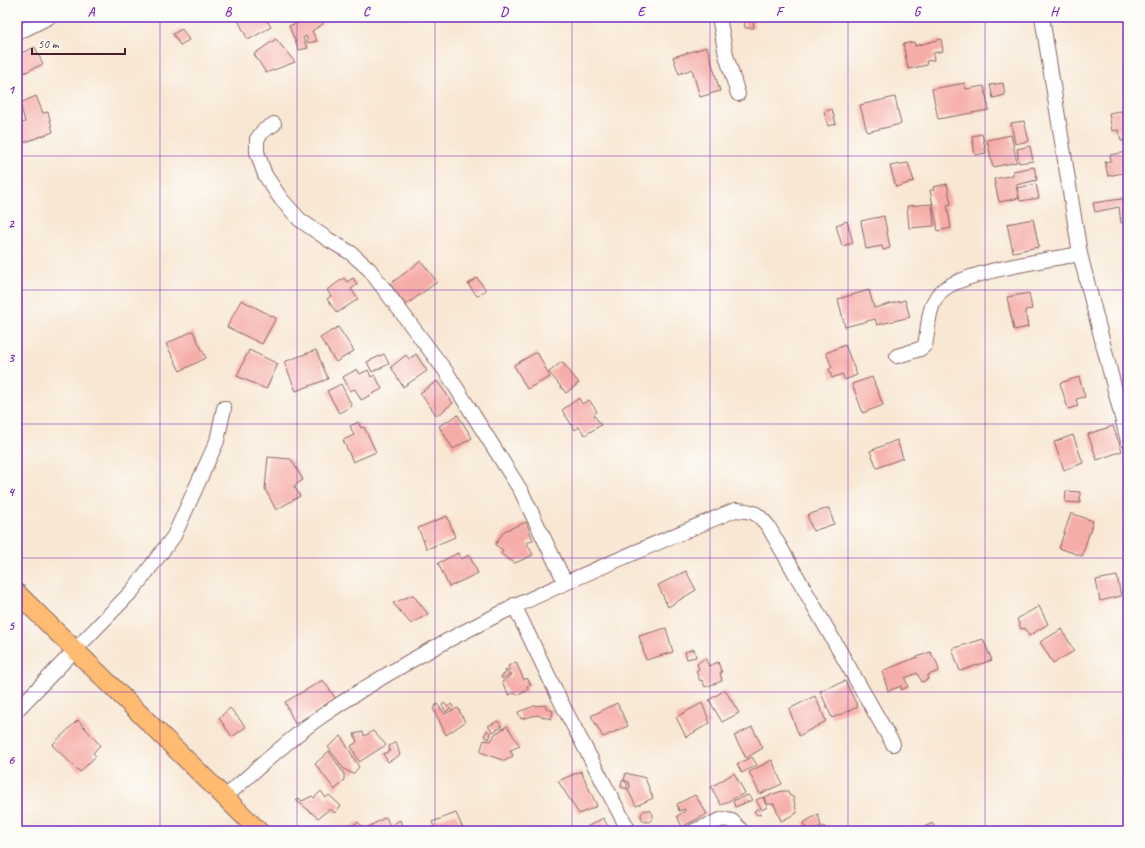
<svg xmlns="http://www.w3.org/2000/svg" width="1145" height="848" font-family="Caveat,sans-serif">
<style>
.building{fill:#f6ada9}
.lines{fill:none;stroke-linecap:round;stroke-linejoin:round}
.minor-casing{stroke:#876566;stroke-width:16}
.major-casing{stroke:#876566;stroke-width:20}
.minor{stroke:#fff;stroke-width:14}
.major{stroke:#febb71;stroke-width:18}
.grid{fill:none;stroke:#7b2cbf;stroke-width:1;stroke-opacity:0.55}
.neatline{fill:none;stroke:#7b2cbf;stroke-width:1.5}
.grid-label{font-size:13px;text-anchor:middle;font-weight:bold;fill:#7b2cbf}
</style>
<rect width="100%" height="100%" fill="#fdfcf7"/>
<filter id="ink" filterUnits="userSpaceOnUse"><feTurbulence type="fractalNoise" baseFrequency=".025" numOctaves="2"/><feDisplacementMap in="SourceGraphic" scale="8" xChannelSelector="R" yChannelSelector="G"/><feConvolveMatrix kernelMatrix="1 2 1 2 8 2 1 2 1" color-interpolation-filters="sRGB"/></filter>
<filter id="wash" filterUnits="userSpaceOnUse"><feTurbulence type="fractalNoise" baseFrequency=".012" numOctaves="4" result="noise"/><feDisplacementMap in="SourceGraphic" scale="16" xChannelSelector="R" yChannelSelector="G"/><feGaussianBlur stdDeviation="0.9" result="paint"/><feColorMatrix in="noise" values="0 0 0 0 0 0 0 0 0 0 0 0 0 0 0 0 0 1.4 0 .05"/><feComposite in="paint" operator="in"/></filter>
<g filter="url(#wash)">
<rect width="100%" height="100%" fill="#f8e7d3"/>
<g id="blocks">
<g class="building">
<path d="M239 17H265L271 27 248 40 237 18Z"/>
<path d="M313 17H319L323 24 312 31 317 41 308 43 306 36 303 38 308 48 299 50 289 26Z"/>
<path d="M744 17H753L754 28H745Z"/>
<path d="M972 17H995V18L973 22Z"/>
<path d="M182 29 189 40 180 45 173 34Z"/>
<path d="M276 39 295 62 266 73 254 54Z"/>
<path d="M941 39 943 51 933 53 934 60 926 61 927 65 908 69 903 44 914 42 915 46Z"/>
<path d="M35 47 43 64 17 76V55Z"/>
<path d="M707 47 720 91 700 97 692 69 679 74 673 57Z"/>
<path d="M965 83 966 89 984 86 989 110 938 119 932 89Z"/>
<path d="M1003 83 1005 95 993 98 990 85Z"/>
<path d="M36 96 43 113 48 112 53 132 17 145V124L25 122 20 103Z"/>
<path d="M895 97 901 124 867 132 860 105Z"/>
<path d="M832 109 836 124 828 126 824 112Z"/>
<path d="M1121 111 1122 115 1128 114V140L1121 141 1119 130 1112 131 1109 113Z"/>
<path d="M1024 121 1029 141 1015 144 1011 123Z"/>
<path d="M982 134 986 153 975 155 972 136Z"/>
<path d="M1011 135 1017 162 993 167 987 140Z"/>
<path d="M1030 146 1033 161 1019 163 1017 149Z"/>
<path d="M17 148 21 158 17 159Z"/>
<path d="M1128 152V172L1108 176 1105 162 1111 161 1110 155Z"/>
<path d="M908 163 914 181 896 187 890 166Z"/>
<path d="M1034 167 1037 180 1016 185 1019 198 999 202 994 179 1013 175V171Z"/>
<path d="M947 184 951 204 947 205 951 228 938 231 930 190H934L933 187Z"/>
<path d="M1036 184 1039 198 1020 201 1017 188Z"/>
<path d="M1128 198V222L1121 223 1119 207 1095 212 1093 203Z"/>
<path d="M932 204 934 226 909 228 907 206Z"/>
<path d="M884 216 890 248 883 250 882 246 866 249 861 221Z"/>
<path d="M1033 219 1039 247 1013 252 1007 224Z"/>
<path d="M847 221 853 243 842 246 836 225Z"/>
<path d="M421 261 437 282 406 305 390 284Z"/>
<path d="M344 278 347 282 353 278 357 285 351 289 358 299 337 313 327 299 331 296 327 290Z"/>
<path d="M477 278 486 290 477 296 468 284Z"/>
<path d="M869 290 874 308 905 300 910 317 877 325 875 319 845 327 838 299Z"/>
<path d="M1029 293 1032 309 1025 310 1028 327 1014 330 1007 297Z"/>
<path d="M241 300 276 318 262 344 227 327Z"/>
<path d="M338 327 354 351 336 362 320 338Z"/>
<path d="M193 331 206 358 180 371 166 344Z"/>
<path d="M845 345 857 375 845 380 842 374 832 378 829 369 832 367 826 353Z"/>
<path d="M249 350 278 364 266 389 237 376Z"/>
<path d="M316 350 328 379 296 391 284 362Z"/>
<path d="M537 352 550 377 527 389 514 365Z"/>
<path d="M384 354 389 364 372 372 367 362Z"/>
<path d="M416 354 427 371 403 387 391 367 406 355 409 359Z"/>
<path d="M562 362 579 383 566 393 549 372Z"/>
<path d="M357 369 360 374 368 370 371 377 375 375 382 389 361 400 355 389 350 391 343 377Z"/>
<path d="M872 377 883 405 863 413 852 384Z"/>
<path d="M1079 377 1085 397 1076 399 1078 406 1068 409 1060 383Z"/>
<path d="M437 381 453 403 437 416 420 393Z"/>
<path d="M341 384 352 406 339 413 327 391Z"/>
<path d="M579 398 582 404 589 400 597 411 594 415 601 425 585 435 579 427 575 430 562 410Z"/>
<path d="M458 415 472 438 453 449 439 426Z"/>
<path d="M358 422 361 428 364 427 376 452 353 462 343 440 354 435 350 426Z"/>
<path d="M1113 426 1122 451 1097 460 1088 434Z"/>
<path d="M1073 435 1083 463 1064 470 1054 442Z"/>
<path d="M897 440 903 458 877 468 870 451Z"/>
<path d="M268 457 291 459 303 480 294 486 300 496 276 510 265 489Z"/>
<path d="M1066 491 1080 492V503L1065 502Z"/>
<path d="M829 508 834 524 813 531 807 515Z"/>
<path d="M1071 513 1093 521 1082 556 1059 548Z"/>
<path d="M447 516 455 537 427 549 418 528Z"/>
<path d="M526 522 533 540 527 543 533 555 515 563 501 554 503 550 495 545 504 531Z"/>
<path d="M458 553 461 559 469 555 478 573 449 587 438 563Z"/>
<path d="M686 571 696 590 668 607 658 585Z"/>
<path d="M1117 576 1121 596 1100 601 1096 580Z"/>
<path d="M413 595 428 614 411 624 393 603Z"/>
<path d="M1039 606 1048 624 1029 636 1025 628 1021 629 1017 619Z"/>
<path d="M666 628 673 652 646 660 639 636Z"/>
<path d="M1062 629 1074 651 1053 663 1040 642Z"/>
<path d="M983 639 992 660 960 671 952 649Z"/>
<path d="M694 649 696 657 687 659 685 652Z"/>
<path d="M930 652 937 663 939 671 928 675V679L922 682 917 673 905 678 908 687 901 690V686L888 691 882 671Z"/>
<path d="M705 658 709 666 718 662 722 673H720L722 681 705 687 702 680 700 681 696 671 699 669 697 664Z"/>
<path d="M516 662 524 680 527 678 531 685 527 686 528 690 518 695 513 693 509 695 502 682 512 675 508 666Z"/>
<path d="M507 669 509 675 502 679 501 676 506 673 505 670Z"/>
<path d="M323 680 336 699 295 724 285 702Z"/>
<path d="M845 681 858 707 832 718 820 691Z"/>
<path d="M17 687 23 694 17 699Z"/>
<path d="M725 690 739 713 722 722 709 700Z"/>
<path d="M815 696 826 721 799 736 789 709Z"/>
<path d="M444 703 448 707 451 704 453 706 446 712 442 705Z"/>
<path d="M617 703 628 726 603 737 591 716Z"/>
<path d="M702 703 710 723 686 737 676 717Z"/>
<path d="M437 704 445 714 458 708 465 722 446 735 433 708Z"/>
<path d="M546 705V708L553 711 551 719 537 715 521 719 518 712 534 706Z"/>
<path d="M230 708 246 727 232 737 219 718Z"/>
<path d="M78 720 100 745 93 753 96 756 80 772 52 745Z"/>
<path d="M498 721 502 727 493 732 488 726Z"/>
<path d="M507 726 520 746 510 750 513 756 505 761 480 752 484 740 491 741 495 734Z"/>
<path d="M752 727 763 748 746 758 734 736Z"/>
<path d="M487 730 491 734 489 739 484 736Z"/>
<path d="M373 731 386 745 359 762 351 746 357 742 354 734 363 732 364 736Z"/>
<path d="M341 736 359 767 353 774 344 769 328 747Z"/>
<path d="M396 742 400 755 388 762 383 754 390 751 389 746Z"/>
<path d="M329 751 344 774V780L335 790 315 764Z"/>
<path d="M752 757 757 765 742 773 737 764Z"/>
<path d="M772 760 782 784 760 794 749 772Z"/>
<path d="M581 771 597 806 579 814 558 781Z"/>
<path d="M626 773 645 778 653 798 636 806 628 790 630 787 629 782 624 780Z"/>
<path d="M734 773 745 793 721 805 711 787Z"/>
<path d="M622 780 627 783V789L621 787Z"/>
<path d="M321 791 326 798 329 795 341 806 335 813 330 809 318 818 296 800 299 798 302 801 312 796 314 798Z"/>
<path d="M782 791H788L789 795 793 797 797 813 781 821 774 804H766L764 797Z"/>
<path d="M695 795 707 814 682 827 677 816 685 811V809L679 811 677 804Z"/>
<path d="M748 795 752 800 735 807 733 801Z"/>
<path d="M763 797 767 807 762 810 756 800Z"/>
<path d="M758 808 761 814 757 815 754 811Z"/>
<circle cx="647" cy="816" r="6"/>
<path d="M456 813 464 831H436L432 822Z"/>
<path d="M818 814 821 826 811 831H807L803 823Z"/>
<path d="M386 817 392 831H361Z"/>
<path d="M603 818 611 831H589L587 827Z"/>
<path d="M400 820 402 826 394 830 391 826Z"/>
<path d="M358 822 363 827 355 831H344Z"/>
<path d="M933 823 936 831H915Z"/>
<path d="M123 825 130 831H117Z"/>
<path d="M575 826 577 831H565Z"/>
<path d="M824 826 826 831H816Z"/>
</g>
</g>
</g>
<g filter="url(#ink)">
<use href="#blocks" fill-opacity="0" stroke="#876566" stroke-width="1"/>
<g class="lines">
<g class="minor-casing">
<g id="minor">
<path d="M719 17 726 55 738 94"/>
<path d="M1042 17 1080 254 1128 441"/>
<path d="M17 33 49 17"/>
<path d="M274 124 263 131 257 139V152L265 175 281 199 300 220 329 240 351 253 369 269 447 373 521 491 565 582"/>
<path d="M897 356 920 349 925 345C929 328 927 310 938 295 952 273 1052 259 1080 254"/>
<path d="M514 605 564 708 629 831"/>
<path d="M17 710 133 590 174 536 217 441 224 408"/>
<path d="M224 798C255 771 285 742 319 718 450 628 590 571 735 510 753 511 757 512 768 526L893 744"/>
<path d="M694 831 723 819 732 821 740 829"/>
</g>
</g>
<g class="major-casing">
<path id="major" d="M17 593 259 831"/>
</g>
<use href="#minor" class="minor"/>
<use href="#major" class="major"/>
</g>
</g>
<path class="grid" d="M160 17V831M297 17V831M435 17V831M572 17V831M710 17V831M848 17V831M985 17V831M17 156H1128M17 290H1128M17 424H1128M17 558H1128M17 692H1128"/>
<rect width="1145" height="848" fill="none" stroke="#fdfcf7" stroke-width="44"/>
<path d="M32 48v6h93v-6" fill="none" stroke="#4a1f2b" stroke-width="2"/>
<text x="38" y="48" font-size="12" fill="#4a1f2b" stroke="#fdfcf7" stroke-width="3" paint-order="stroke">50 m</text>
<rect x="22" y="22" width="1101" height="804" class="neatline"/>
<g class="grid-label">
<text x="91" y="16">A</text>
<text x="228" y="16">B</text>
<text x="366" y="16">C</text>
<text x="504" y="16">D</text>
<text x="641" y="16">E</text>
<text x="779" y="16">F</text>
<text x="917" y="16">G</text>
<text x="1054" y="16">H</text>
<text x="11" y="94">1</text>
<text x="11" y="228">2</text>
<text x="11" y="362">3</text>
<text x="11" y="496">4</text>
<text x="11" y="630">5</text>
<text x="11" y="764">6</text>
</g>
</svg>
